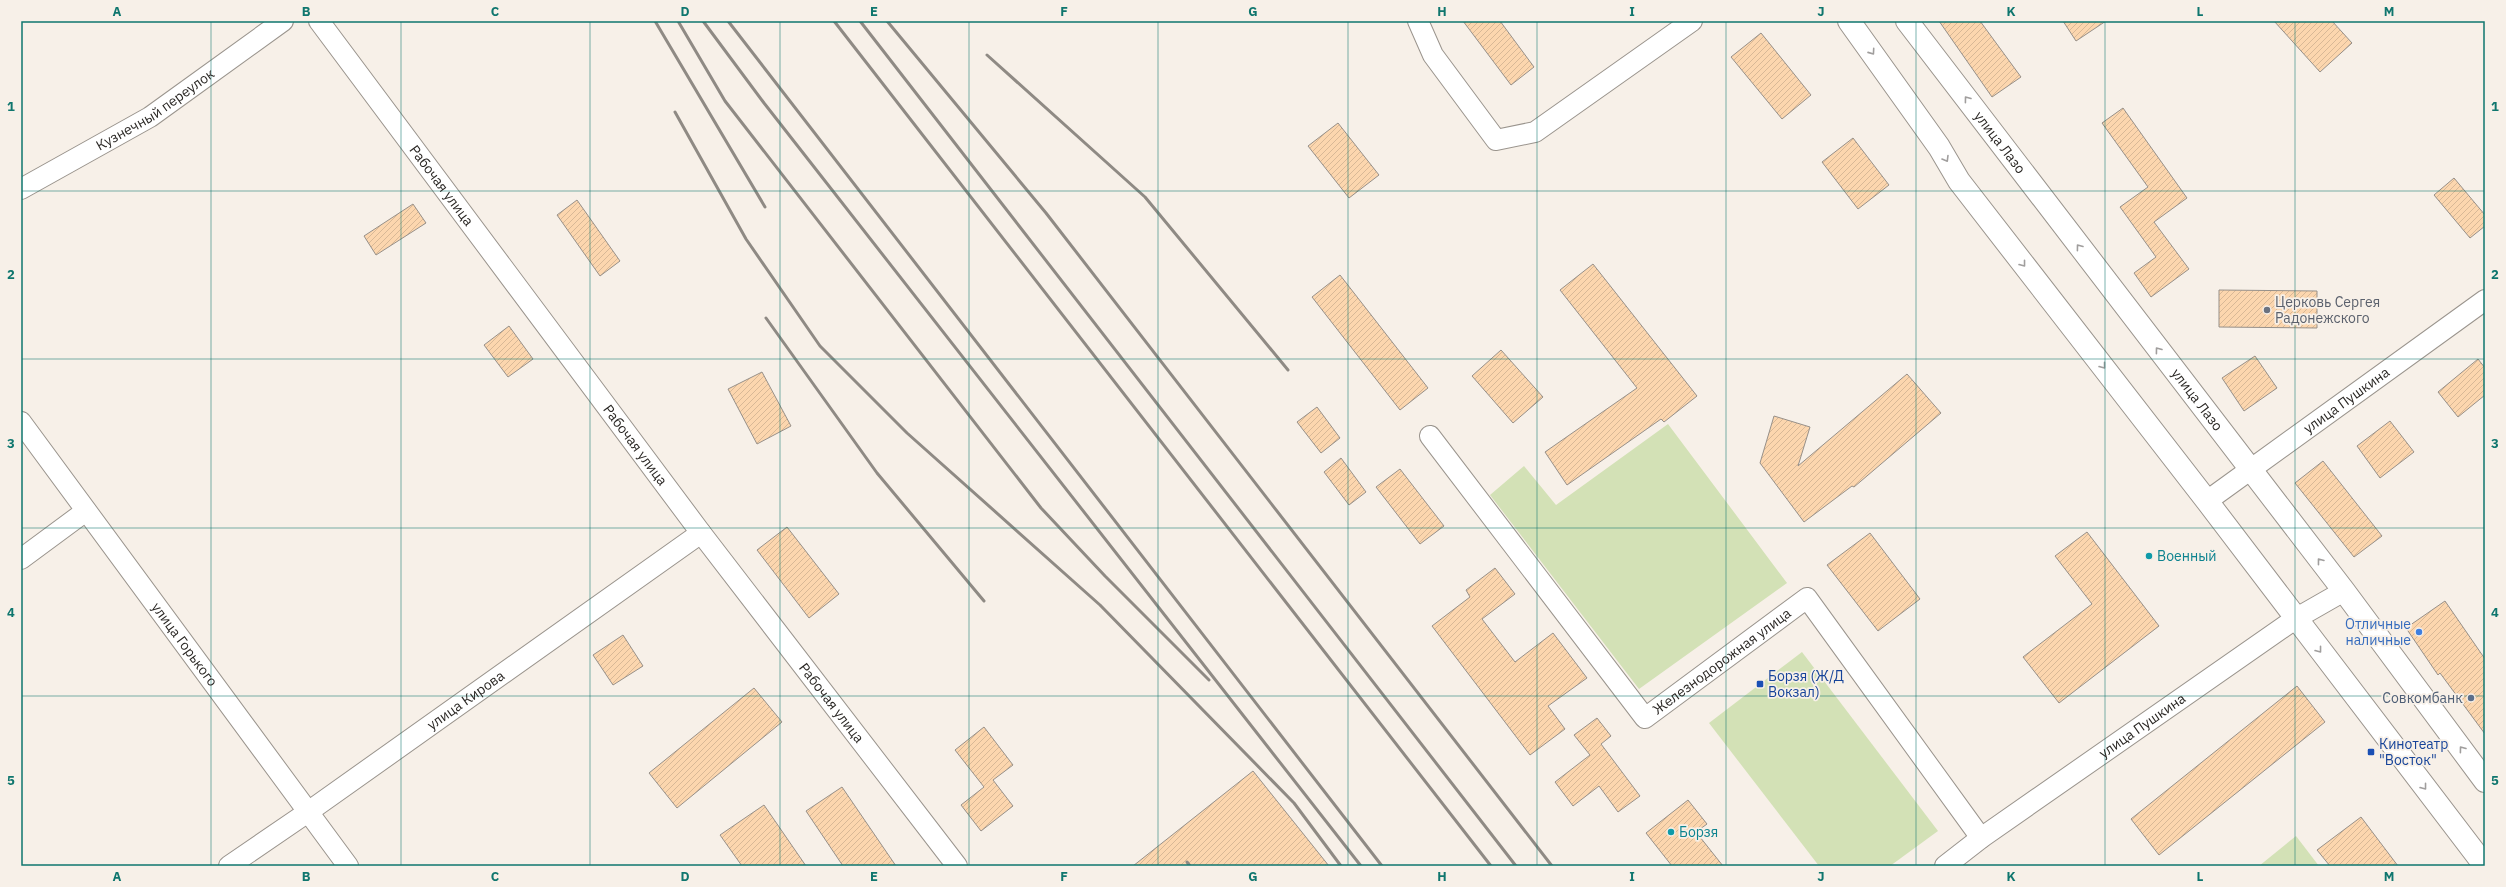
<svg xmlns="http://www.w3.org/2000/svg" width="2506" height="887" font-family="'IBM Plex Sans',sans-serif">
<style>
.green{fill:#d3e1b6}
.building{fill:url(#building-hatch);stroke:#979089}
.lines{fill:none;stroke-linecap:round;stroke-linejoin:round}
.street-casing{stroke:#9a948d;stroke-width:22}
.secondary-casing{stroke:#9a948d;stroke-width:24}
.street{stroke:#fff;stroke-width:20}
.secondary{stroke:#fff;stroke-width:22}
.rail{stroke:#8f8a84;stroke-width:3}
.oneway{stroke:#a09e9d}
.grid{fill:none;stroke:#0f766e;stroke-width:1;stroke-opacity:0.55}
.worship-dot{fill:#6b7280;stroke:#f7f0e8;stroke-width:1.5}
.culture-dot{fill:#0f9aa8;stroke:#f7f0e8;stroke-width:1.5}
.shop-dot{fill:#3f7fe0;stroke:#f7f0e8;stroke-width:1.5}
.transit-dot{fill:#1a4fb4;stroke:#f7f0e8;stroke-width:1.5}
.service-dot{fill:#5c6f8a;stroke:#f7f0e8;stroke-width:1.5}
.labels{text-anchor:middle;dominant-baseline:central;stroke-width:3.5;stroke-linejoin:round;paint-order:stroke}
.street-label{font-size:14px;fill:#2b2825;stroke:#f7f0e8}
.worship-label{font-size:14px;fill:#5b616d;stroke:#f7f0e8;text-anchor:start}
.culture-label{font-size:14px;fill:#0d838f;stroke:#f7f0e8;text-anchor:start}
.shop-label{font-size:14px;fill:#366cbe;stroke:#f7f0e8;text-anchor:end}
.transit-label{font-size:14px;fill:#164399;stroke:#f7f0e8;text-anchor:start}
.service-label{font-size:14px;fill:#4e5e75;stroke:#f7f0e8;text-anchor:end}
.neatline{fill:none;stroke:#0f766e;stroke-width:1.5}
.grid-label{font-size:13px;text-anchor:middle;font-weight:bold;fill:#0f766e}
</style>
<defs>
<pattern id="building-hatch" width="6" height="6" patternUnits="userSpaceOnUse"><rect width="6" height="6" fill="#fcd6ae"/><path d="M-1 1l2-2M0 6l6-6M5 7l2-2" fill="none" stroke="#d8b896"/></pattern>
</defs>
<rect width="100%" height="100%" fill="#f7f0e8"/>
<g class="green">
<path d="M1668 424 1787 583 1639 689 1490 495 1524 466 1556 505Z"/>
<path d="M1802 652 1938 831 1890 866H1819L1709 723Z"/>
<path d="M2296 836 2319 866H2259Z"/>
</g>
<g class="building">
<path d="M1463 21H1500L1534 67 1511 85Z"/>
<path d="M1939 21H1980L2021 77 1992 97Z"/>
<path d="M2063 21H2106L2076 41Z"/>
<path d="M2274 21H2332L2352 43 2320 72Z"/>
<path d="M1761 33 1811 95 1782 119 1731 57Z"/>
<path d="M2123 108 2187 198 2154 222 2189 269 2151 297 2134 273 2156 257 2120 207 2148 187 2102 123Z"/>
<path d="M1338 123 1379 175 1349 198 1308 146Z"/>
<path d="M1853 138 1889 185 1858 209 1822 162Z"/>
<path d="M2454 178 2485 215V226L2470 238 2434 195Z"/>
<path d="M577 200 620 261 600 276 557 215Z"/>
<path d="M413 204 426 223 376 255 364 236Z"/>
<path d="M1593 264 1697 396 1664 422 1661 419 1567 485 1545 452 1637 388 1560 290Z"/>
<path d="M1340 275 1428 388 1400 410 1312 297Z"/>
<path d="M2219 290 2317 291V328L2219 327Z"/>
<path d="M509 326 533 359 508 377 484 345Z"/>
<path d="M1501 350 1543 397 1513 423 1472 376Z"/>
<path d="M2255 356 2277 388 2244 411 2222 378Z"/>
<path d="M2478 359 2485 368V395L2458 417 2438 392Z"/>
<path d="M762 372 791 426 757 444 728 389Z"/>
<path d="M1907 374 1941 413 1854 487 1852 486 1804 522 1760 463 1774 416 1810 427 1798 466Z"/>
<path d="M1317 407 1340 438 1321 453 1297 422Z"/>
<path d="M2390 421 2414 452 2380 478 2357 446Z"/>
<path d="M1341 458 1366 492 1349 505 1324 472Z"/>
<path d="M2323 461 2382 536 2354 557 2295 483Z"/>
<path d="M1400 469 1444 526 1420 544 1376 487Z"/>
<path d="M787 527 839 594 809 618 757 550Z"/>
<path d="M2087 532 2159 626 2059 703 2023 657 2092 604 2055 556Z"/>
<path d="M1870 533 1920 599 1878 631 1827 565Z"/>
<path d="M1495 568 1515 594 1482 619 1515 662 1553 633 1587 678 1548 706 1565 729 1530 755 1432 626 1470 597 1466 590Z"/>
<path d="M2445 601 2485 659V734L2440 673 2438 675 2406 628Z"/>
<path d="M623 635 643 666 613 685 593 655Z"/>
<path d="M2297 686 2325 722 2159 855 2131 819Z"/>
<path d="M754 688 782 722 677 808 649 773Z"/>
<path d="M1597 718 1611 736 1601 744 1640 796 1618 812 1599 786 1573 806 1555 782 1590 755 1574 735Z"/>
<path d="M984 727 1013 765 993 780 1013 806 981 831 961 805 984 787 955 750Z"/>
<path d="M1253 771 1329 866H1133Z"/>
<path d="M842 787 896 866H843L806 811Z"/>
<path d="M1688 800 1707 824 1696 832 1723 866H1672L1646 833Z"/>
<path d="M764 805 806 866H742L720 835Z"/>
<path d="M2361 817 2398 866H2330L2317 850Z"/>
</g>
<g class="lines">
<g class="street-casing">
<g id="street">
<path id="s1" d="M319 21 701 533 957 866"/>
<path d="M1418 21 1433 55 1496 140 1535 132 1692 21"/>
<path id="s2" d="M21 189 150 117 283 21"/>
<path id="s3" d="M21 422 348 866"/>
<path id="s4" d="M1430 436 1645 718 1807 598 1981 838"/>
<path id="s5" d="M2207 501 2485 300"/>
<path d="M21 559 86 511"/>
<path id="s6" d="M229 866 308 812 701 533"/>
<path id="s7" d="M1945 866 1981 838 2295 619 2344 591"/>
</g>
</g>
<g class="secondary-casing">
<g id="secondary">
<path d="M1849 21 1939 147 1959 181 2207 501 2485 866"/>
<path id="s8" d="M1907 21 2344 591 2485 781"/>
</g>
</g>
<use href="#street" class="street"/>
<use href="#secondary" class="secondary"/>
<g class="rail">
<path d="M655 21 765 207"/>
<path d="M678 21 725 101 1041 508 1105 576 1209 680"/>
<path d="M703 21 764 103 1361 866"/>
<path d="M728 21 1382 866"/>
<path d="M834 21 1491 866"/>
<path d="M860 21 1516 866"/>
<path d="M887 21 1046 213 1552 866"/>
<path d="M987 55 1145 197 1288 370"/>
<path d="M675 112 746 239 820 346 907 433 1100 605 1294 803 1341 866"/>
<path d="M766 318 877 473 984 601"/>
<path d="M1187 862 1190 866"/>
</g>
</g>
<defs><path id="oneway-chevron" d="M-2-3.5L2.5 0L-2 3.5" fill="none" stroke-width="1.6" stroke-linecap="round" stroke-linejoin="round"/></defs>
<g class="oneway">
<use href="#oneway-chevron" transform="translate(1872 52) rotate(55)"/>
<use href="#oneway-chevron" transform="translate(1967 99) rotate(-127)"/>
<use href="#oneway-chevron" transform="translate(1946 159) rotate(59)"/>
<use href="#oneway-chevron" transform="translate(2079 247) rotate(-127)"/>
<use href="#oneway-chevron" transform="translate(2023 264) rotate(52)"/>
<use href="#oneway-chevron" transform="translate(2158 350) rotate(-127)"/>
<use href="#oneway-chevron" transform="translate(2103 366) rotate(52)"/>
<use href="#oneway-chevron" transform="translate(2320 561) rotate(-128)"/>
<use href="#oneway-chevron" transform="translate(2319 650) rotate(52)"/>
<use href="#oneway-chevron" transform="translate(2462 749) rotate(-127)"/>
<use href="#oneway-chevron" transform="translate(2424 787) rotate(52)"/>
</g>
<path class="grid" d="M211 21V866M401 21V866M590 21V866M780 21V866M969 21V866M1158 21V866M1348 21V866M1537 21V866M1726 21V866M1916 21V866M2105 21V866M2295 21V866M21 191H2485M21 359H2485M21 528H2485M21 696H2485"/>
<circle class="worship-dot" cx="2267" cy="310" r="4"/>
<g class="culture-dot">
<circle cx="2149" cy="556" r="4"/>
<circle cx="1671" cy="832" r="4"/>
</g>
<circle class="shop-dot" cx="2419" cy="632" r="4"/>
<g class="transit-dot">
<rect x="1756" y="680" width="8" height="8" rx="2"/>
<rect x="2367" y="748" width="8" height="8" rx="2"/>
</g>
<circle class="service-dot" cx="2471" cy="698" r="4"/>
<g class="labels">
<g class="street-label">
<text stroke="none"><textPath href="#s2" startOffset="156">Кузнечный переулок</textPath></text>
<text stroke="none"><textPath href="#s8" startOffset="153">улица Лазо</textPath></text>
<text stroke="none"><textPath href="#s1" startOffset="205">Рабочая улица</textPath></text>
<text stroke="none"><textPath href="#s8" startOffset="477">улица Лазо</textPath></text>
<text stroke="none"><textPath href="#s5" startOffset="172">улица Пушкина</textPath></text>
<text stroke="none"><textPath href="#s1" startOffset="529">Рабочая улица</textPath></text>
<text stroke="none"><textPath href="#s3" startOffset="276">улица Горького</textPath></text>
<text stroke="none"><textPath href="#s4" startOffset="450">Железнодорожная улица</textPath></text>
<text stroke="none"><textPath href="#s6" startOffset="289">улица Кирова</textPath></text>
<text stroke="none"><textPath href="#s1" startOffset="853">Рабочая улица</textPath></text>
<text stroke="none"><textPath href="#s7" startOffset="242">улица Пушкина</textPath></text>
</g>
<g class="worship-label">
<text x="2275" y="302">Церковь Сергея<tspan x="2275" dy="16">Радонежского</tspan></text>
</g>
<g class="culture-label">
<text x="2157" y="556">Военный</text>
<text x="1679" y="832">Борзя</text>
</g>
<g class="shop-label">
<text x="2411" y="624">Отличные<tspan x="2411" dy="16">наличные</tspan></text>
</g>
<g class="transit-label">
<text x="1768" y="676">Борзя (Ж/Д<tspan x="1768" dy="16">Вокзал)</tspan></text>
<text x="2379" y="744">Кинотеатр<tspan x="2379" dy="16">"Восток"</tspan></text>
</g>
<g class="service-label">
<text x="2463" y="698">Совкомбанк</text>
</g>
</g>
<rect width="2506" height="887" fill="none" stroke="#f7f0e8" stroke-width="44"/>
<rect x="22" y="22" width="2462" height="843" class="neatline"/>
<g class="grid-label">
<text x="117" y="16">A</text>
<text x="306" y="16">B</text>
<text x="495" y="16">C</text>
<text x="685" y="16">D</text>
<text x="874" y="16">E</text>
<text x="1064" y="16">F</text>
<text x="1253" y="16">G</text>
<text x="1442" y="16">H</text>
<text x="1632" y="16">I</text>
<text x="1821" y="16">J</text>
<text x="2011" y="16">K</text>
<text x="2200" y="16">L</text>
<text x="2389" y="16">M</text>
<text x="11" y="111">1</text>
<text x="2495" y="111">1</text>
<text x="11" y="279">2</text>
<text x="2495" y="279">2</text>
<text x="11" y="448">3</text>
<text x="2495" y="448">3</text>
<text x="11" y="617">4</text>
<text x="2495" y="617">4</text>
<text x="11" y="785">5</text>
<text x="2495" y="785">5</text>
<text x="117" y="881">A</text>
<text x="306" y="881">B</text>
<text x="495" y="881">C</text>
<text x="685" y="881">D</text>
<text x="874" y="881">E</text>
<text x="1064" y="881">F</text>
<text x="1253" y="881">G</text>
<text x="1442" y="881">H</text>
<text x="1632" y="881">I</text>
<text x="1821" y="881">J</text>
<text x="2011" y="881">K</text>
<text x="2200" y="881">L</text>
<text x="2389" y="881">M</text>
</g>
</svg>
